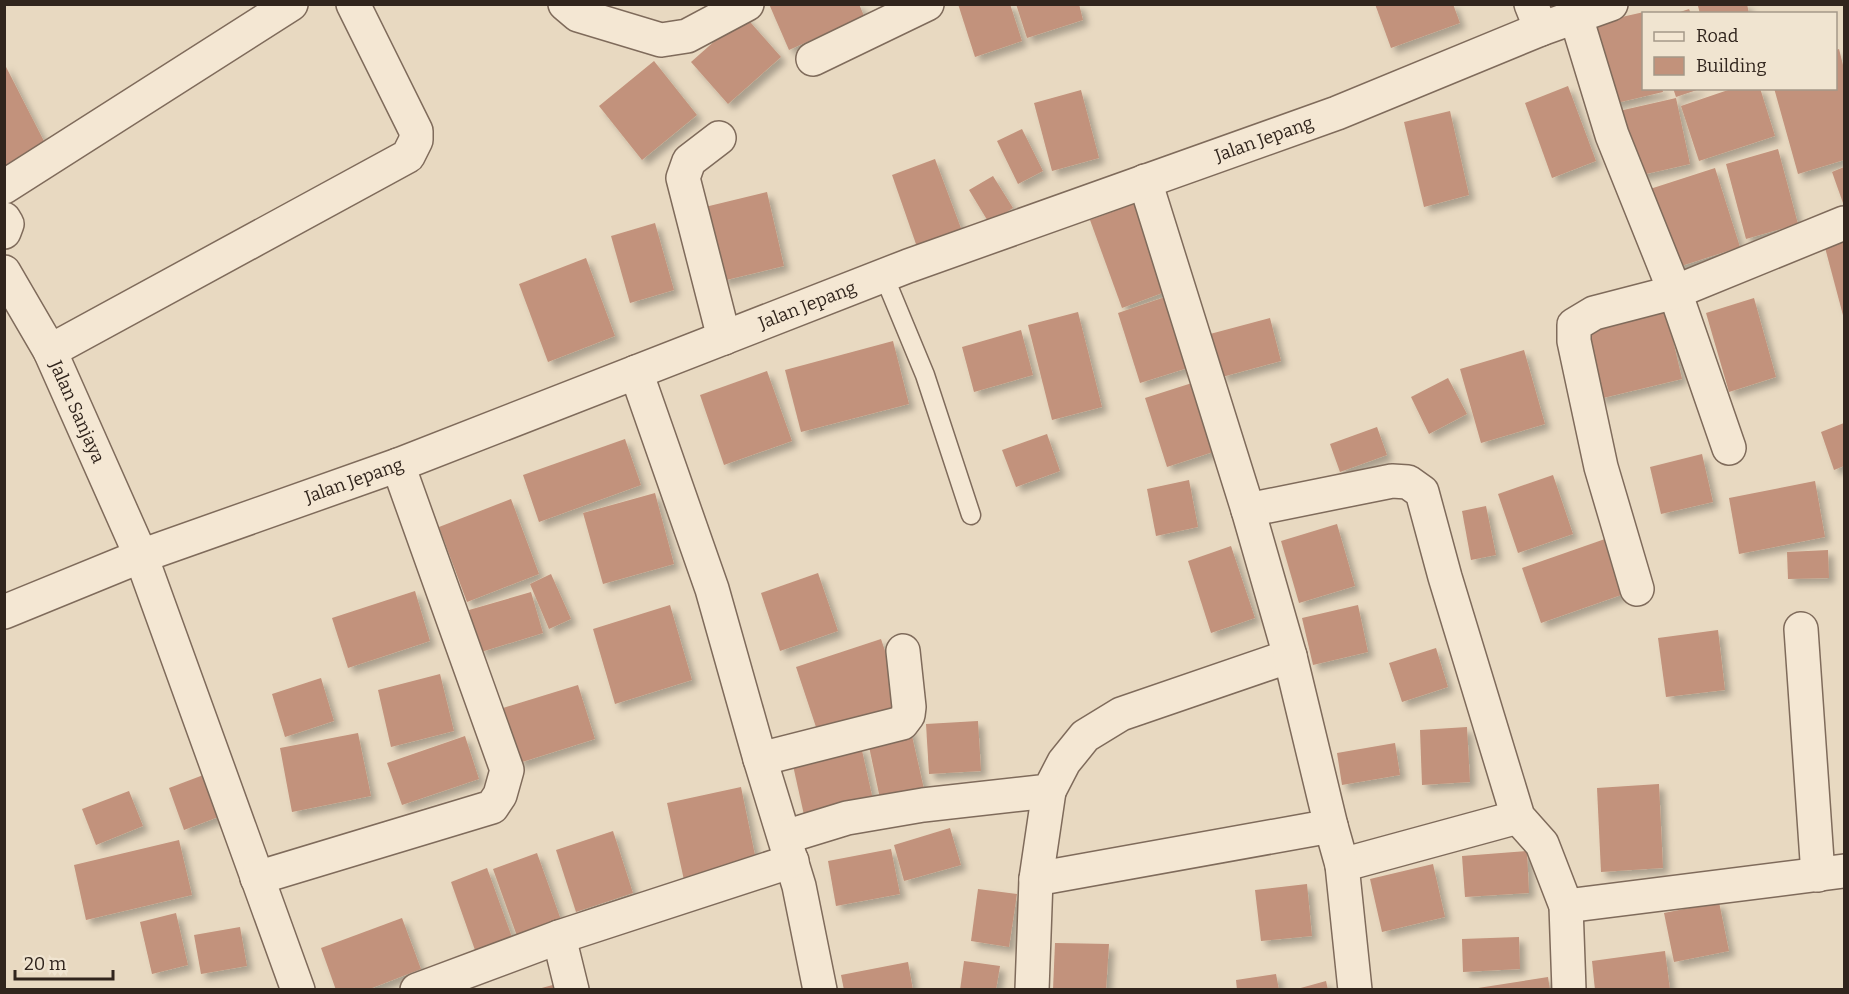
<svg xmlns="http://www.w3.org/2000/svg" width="1849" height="994" font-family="Bitter,serif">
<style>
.building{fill:#c2927b;filter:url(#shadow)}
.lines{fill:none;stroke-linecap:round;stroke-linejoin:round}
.service-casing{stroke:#7f6b5b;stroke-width:21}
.minor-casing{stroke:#7f6b5b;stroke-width:36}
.tertiary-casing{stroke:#7f6b5b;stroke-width:36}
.service{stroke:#f4e7d3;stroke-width:18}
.minor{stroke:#f4e7d3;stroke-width:33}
.tertiary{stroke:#f4e7d3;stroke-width:33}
.labels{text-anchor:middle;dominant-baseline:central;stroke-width:6;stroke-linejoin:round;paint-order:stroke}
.street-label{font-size:18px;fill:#31251d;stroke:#f0e4d0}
</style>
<defs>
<filter id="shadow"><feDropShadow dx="5.5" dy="5.5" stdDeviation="3" flood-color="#0004"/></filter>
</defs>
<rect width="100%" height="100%" fill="#e8d9c1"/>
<g class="building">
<path d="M769 4H859L864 16 789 50Z"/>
<path d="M958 4H1010L1022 41 975 57Z"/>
<path d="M1016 4H1079L1083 20 1027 38Z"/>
<path d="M1375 4H1453L1460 23 1391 48Z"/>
<path d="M1702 4H1747L1749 14H1700L1698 6Z"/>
<path d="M1689 9 1691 14H1677V13Z"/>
<path d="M1644 12V88H1662L1663 92 1604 106 1586 25Z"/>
<path d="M744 15 781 57 728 104 691 62Z"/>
<path d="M1839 49 1844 69V160L1798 174 1774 88H1836V50Z"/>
<path d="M654 61 697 115 642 160 599 106Z"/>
<path d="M4 63 49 151 4 174Z"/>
<path d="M1568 86 1596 161 1552 178 1525 103Z"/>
<path d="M1673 88H1700V89L1676 97Z"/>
<path d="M1734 88H1760L1775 136 1699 161 1681 106Z"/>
<path d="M1081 90 1099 158 1052 171 1034 103Z"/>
<path d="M1676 98 1690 164 1633 177 1619 111Z"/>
<path d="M1450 111 1469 195 1424 207 1404 122Z"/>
<path d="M1022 129 1043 171 1018 184 997 141Z"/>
<path d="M1778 149 1798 224 1746 239 1726 164Z"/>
<path d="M935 159 962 231 917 247 892 175Z"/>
<path d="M1844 167V202L1843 203 1832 172Z"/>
<path d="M1715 168 1740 247 1675 268 1650 189Z"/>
<path d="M993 176 1013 208 989 223 969 190Z"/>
<path d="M767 192 784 266 722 281 705 207Z"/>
<path d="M1141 201 1173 289 1122 308 1090 220Z"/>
<path d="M655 223 674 290 630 303 611 236Z"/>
<path d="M1844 235V319L1823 240Z"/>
<path d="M586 258 615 336 548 362 519 284Z"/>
<path d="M1171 295 1194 366 1140 383 1118 313Z"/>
<path d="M1754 298 1776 377 1729 392 1706 313Z"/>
<path d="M1666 310 1682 379 1599 399 1583 330Z"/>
<path d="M1078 312 1102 407 1052 420 1028 325Z"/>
<path d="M1270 318 1281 361 1222 377 1210 334Z"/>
<path d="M1021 330 1033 375 974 392 962 347Z"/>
<path d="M893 341 909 404 801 432 785 370Z"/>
<path d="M1524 350 1545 424 1481 443 1460 369Z"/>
<path d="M767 371 792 441 724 465 700 395Z"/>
<path d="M1448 378 1467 414 1429 434 1411 397Z"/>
<path d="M1192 383 1213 452 1167 467 1145 398Z"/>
<path d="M1844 423V466L1834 470 1821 432Z"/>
<path d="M1377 427 1387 455 1340 472 1330 444Z"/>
<path d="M1047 434 1060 471 1016 487 1002 450Z"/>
<path d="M625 439 641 485 539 522 523 475Z"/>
<path d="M1702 454 1713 502 1661 514 1650 467Z"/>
<path d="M1553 475 1573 534 1518 553 1498 494Z"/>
<path d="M1189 480 1198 527 1156 536 1147 489Z"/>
<path d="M1815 481 1825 537 1739 554 1729 498Z"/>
<path d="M655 493 674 564 603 584 583 513Z"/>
<path d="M511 499 539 574 467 602 439 527Z"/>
<path d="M1486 506 1496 555 1471 560 1462 511Z"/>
<path d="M1337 524 1355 586 1299 603 1281 541Z"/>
<path d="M1605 539 1624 594 1541 623 1522 568Z"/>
<path d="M1231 546 1255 618 1211 633 1188 561Z"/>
<path d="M1828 550 1829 578 1788 579 1787 552Z"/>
<path d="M818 573 838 631 780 651 761 593Z"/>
<path d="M551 574 571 619 549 629 530 584Z"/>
<path d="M415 591 430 641 348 668 332 618Z"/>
<path d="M531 592 543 633 481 652 469 610Z"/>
<path d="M670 605 692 680 615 704 593 629Z"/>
<path d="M1358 605 1368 652 1313 665 1302 618Z"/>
<path d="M1718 630 1725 690 1666 697 1658 638Z"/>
<path d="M881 639 904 708 819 736 796 667Z"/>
<path d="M1436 648 1448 687 1402 702 1389 663Z"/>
<path d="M440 674 454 731 391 747 378 690Z"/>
<path d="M321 678 334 721 285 737 272 694Z"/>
<path d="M578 685 595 739 519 763 503 708Z"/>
<path d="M978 721 981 771 929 774 926 724Z"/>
<path d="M910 727 926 798 882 808 867 737Z"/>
<path d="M1467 727 1470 782 1422 785 1420 730Z"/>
<path d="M358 733 371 796 292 812 280 748Z"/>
<path d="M465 736 479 779 402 805 387 763Z"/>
<path d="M1395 743 1400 775 1342 785 1337 753Z"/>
<path d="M861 746 873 800 804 815 792 761Z"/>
<path d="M206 774 221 816 184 830 169 788Z"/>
<path d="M1659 784 1663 868 1601 872 1597 788Z"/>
<path d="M741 787 757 865 684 880 667 803Z"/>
<path d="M129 791 143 826 96 845 82 809Z"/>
<path d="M950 828 961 865 904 881 894 845Z"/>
<path d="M613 831 633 893 576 912 556 850Z"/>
<path d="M179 840 192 895 86 920 74 865Z"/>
<path d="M891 849 900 894 836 906 828 861Z"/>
<path d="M1527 851 1529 893 1465 897 1462 856Z"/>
<path d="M537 853 561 920 517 936 493 869Z"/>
<path d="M1433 864 1445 917 1382 932 1370 879Z"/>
<path d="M487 868 513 940 476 953 451 882Z"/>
<path d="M1307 884 1312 936 1261 941 1255 890Z"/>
<path d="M978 889 1017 894 1009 947 971 941Z"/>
<path d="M1719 902 1729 951 1674 962 1664 913Z"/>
<path d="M176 913 188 965 152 974 140 922Z"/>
<path d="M402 918 421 969 367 990H336L321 948Z"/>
<path d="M240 927 247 966 201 974 194 935Z"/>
<path d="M1519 937 1520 969 1463 972 1462 939Z"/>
<path d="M1055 943 1109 944 1106 990H1053Z"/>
<path d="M1665 951 1670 990H1595L1592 961Z"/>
<path d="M964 961 1000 966 996 990H960Z"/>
<path d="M908 962 913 990H844L841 975Z"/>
<path d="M1276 974 1279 990H1237L1236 980Z"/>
<path d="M1548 977 1550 990H1478V988Z"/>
<path d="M1326 981 1328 990H1297V989Z"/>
<path d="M560 983 561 990H538V989Z"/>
</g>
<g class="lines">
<g class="service-casing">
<path id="service" d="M884 276 925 375 971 515"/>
</g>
<g class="minor-casing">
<g id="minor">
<path d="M565 4 578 15 661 40 687 36 747 4"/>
<path d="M1531 4 1541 29"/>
<path d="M1576 17 1612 135 1675 292 1729 448"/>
<path d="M813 59 927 4"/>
<path d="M719 138 689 161 683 178 724 338"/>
<path d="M4 187 291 4"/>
<path d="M4 219 7 224 4 232"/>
<path id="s1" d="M4 272 50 351 141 556 298 990"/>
<path d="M50 351 408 156 416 140V131L353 4"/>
<path d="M636 372 712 589 760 759 799 886 820 990"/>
<path d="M1248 510 1392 481 1408 482 1422 492 1445 577 1518 817 1542 844 1566 906 1569 990"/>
<path d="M1637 589 1601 467 1574 341V325L1594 313 1675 292 1844 223"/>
<path d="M1801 629 1818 875"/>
<path d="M760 759 902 723 908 715 909 707 903 651"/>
<path d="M1331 826 1342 865 1518 817"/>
<path d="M785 837 847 818 923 805 1049 791 1064 762 1085 736 1121 714 1290 656 1248 510 1145 181"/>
<path d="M1342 865 1355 990"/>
<path d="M257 878 492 807 500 795 507 770 398 465"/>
<path d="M1036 879 1049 791"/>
<path d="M1566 906 1844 871"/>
<path d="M559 937 572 990"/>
<path d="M417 990 559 937 792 861"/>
<path d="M1032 990 1036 879 1331 826 1290 656"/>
</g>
</g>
<g class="tertiary-casing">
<g id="tertiary">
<path id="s2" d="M4 612 141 556 398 465 908 266 1337 113 1541 29 1611 4"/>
</g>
</g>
<use href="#service" class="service"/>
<use href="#minor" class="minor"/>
<use href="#tertiary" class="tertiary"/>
</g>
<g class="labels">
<g class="street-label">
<text stroke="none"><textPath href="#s2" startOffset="1346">Jalan Jepang</textPath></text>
<text stroke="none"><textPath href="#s2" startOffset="860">Jalan Jepang</textPath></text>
<text stroke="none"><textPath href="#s1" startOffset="158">Jalan Sanjaya</textPath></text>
<text stroke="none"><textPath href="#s2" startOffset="374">Jalan Jepang</textPath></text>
</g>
</g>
<rect width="1849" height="994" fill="none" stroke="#31251d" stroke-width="12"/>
<rect x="1642" y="12" width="195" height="78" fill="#f0e4d0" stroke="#a49888" stroke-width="1.5"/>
<rect x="1654" y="32" width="30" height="9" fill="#f4e7d3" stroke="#a49888" stroke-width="1.5"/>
<text x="1696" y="42" font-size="18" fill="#31251d">Road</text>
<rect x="1654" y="57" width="30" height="18" fill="#c2927b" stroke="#a49888" stroke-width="1.5"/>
<text x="1696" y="72" font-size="18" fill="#31251d">Building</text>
<path d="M15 970v9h98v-9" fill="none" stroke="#31251d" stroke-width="3"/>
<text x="24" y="970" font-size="18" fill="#31251d" stroke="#f0e4d0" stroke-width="4.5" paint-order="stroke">20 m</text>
</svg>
